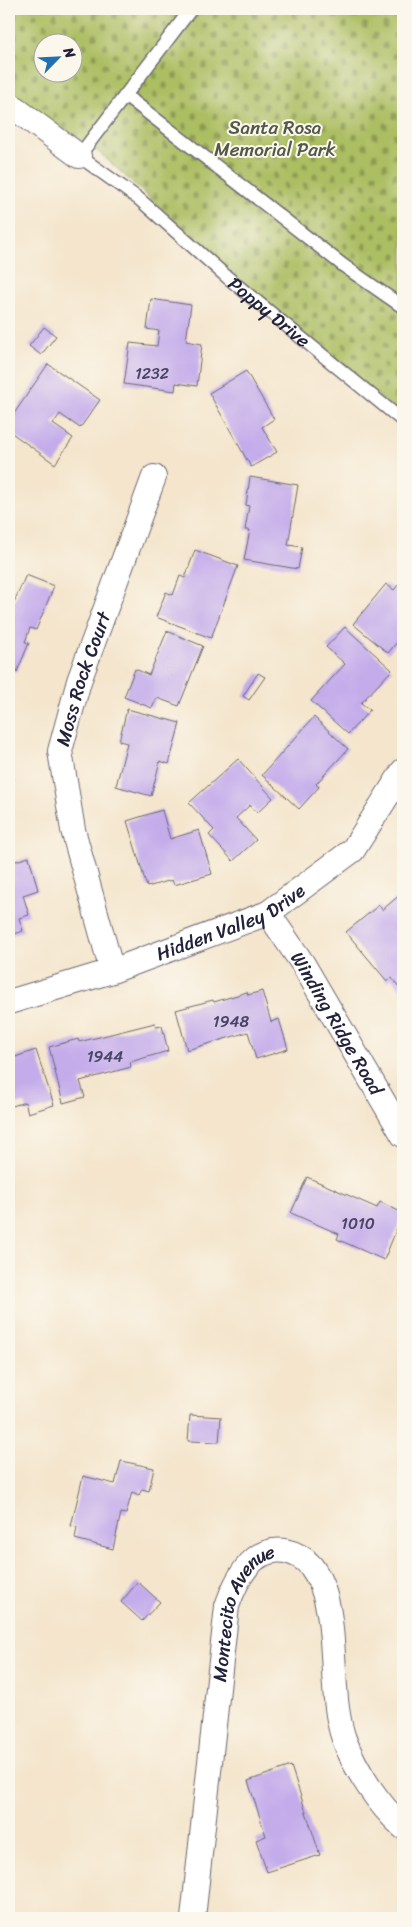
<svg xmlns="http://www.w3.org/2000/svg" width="412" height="1927" font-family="Sriracha,sans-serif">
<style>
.cemetery{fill:url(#cemetery-stones);stroke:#67704e;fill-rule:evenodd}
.building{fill:#c4aceb}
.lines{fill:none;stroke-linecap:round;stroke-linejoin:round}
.lane-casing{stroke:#6c666e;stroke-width:15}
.street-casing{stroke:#6c666e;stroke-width:26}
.lane{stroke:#fff;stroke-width:12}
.street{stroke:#fff;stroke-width:24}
.labels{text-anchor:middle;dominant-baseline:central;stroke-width:4;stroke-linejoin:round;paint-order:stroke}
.number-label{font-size:16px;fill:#4a4467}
.park-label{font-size:19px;fill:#525949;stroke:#fbf7ec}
.street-label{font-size:19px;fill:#22223b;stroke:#fbf7ec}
</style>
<defs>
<pattern id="cemetery-stones" width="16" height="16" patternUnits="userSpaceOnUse" patternTransform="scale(1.25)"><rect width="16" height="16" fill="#acbe62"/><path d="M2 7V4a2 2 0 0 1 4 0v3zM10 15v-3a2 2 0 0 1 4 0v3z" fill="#8c9a52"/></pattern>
</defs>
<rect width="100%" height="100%" fill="#fbf7ec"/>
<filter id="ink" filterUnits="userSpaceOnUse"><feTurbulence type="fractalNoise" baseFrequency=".02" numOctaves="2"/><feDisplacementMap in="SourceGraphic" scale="10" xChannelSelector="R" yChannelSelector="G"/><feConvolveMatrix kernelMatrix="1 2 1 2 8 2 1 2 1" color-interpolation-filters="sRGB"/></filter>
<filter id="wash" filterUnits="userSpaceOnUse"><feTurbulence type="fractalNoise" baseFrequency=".0096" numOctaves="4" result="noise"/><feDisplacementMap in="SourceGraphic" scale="20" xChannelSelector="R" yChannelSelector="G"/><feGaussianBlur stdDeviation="1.12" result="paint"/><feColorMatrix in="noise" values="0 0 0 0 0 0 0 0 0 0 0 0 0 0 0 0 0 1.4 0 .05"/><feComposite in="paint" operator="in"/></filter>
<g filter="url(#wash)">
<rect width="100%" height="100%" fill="#f4e5cc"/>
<path class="cemetery" d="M9 9H403V417L259 298 100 153 60 129 9 90ZM42 42H72V72H42Z"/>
<g id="blocks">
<g class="building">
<path d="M151 299 191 305 186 341 202 344 197 386 176 383 175 391 124 384 130 343 157 346 159 331 147 329Z"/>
<path d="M44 327 56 336 41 355 29 346Z"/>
<path d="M48 364 100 400 80 428 60 414 53 424 73 438 55 464 9 431V421Z"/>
<path d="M246 371 274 419 262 427 277 452 251 467 209 393Z"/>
<path d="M250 477 298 485 288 545 302 547 298 569 244 560 250 530H245L249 506 246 505Z"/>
<path d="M195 550 238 566 211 638 156 617 166 592 173 595 180 576 185 578Z"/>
<path d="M26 575 54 586 36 630 30 628 25 642 29 643 17 672 9 669V599L14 602Z"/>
<path d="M403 579V635L388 653 353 624 386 584 394 590Z"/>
<path d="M345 627 392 670 361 703 370 710 348 734 311 701 345 664 326 647Z"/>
<path d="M167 631 203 646 179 706 157 698 152 708 124 697 135 669 149 675Z"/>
<path d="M258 673 265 677 249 700 243 696Z"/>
<path d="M127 709 180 723 169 764 160 761 151 796 116 786 127 743 119 741Z"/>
<path d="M314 717 348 749 316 784 319 787 299 809 262 775Z"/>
<path d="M238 759 273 798 257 813 250 805 236 818 256 840 233 861 209 835 214 830 189 803Z"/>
<rect x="9" y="777" width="4" height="31"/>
<path d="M162 810 170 839 199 830 212 874 174 885 172 880 147 887 127 821Z"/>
<path d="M29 857 38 890 23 895 29 915 19 918 23 931 9 936V863Z"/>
<path d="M401 894 403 897V934L401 935 403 937V992L392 978 387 981 346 932 379 905 382 910Z"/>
<path d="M262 991 271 1022 279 1019 288 1049 256 1059 248 1032 187 1050 176 1010 213 1000 214 1002 247 992 248 995Z"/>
<path d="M155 1023 156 1027 162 1026 168 1051 130 1062 131 1067 80 1081 85 1097 63 1103 49 1047 78 1039 79 1042Z"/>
<path d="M36 1050 54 1105 28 1113 25 1102 9 1107V1059Z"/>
<path d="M307 1177 377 1208 380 1202 403 1213 384 1260 337 1239 339 1234 291 1213Z"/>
<path d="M190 1415 221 1417 219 1442 188 1441Z"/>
<path d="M121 1461 154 1468 149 1491 142 1489 139 1495 132 1492 126 1514 121 1513 113 1549 75 1539 77 1527 71 1526 83 1476 115 1484Z"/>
<path d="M138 1582 160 1602 142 1621 121 1602Z"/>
<path d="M291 1766 320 1855 267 1872 256 1840 266 1836 248 1781Z"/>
</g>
</g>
</g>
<g filter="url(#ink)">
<use href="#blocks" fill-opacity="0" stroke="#6c666e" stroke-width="1"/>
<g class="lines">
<g class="lane-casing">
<g id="lane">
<path id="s1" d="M191 9 79 156 139 199 227 277 403 421"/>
<path d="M125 95 344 266 403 307"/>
</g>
</g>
<g class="street-casing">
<g id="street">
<path d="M9 104 79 156"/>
<path id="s2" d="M268 913 303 964 403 1135"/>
<path id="s3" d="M112 971 73 830 60 751 79 681 154 477"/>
<path id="s4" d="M9 1002 112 971 268 913 353 850 403 771"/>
<path id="s5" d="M193 1918 227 1606C236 1580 252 1546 285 1551 295 1553 304 1558 311 1566 343 1608 326 1689 344 1739 356 1771 378 1804 403 1827"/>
</g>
</g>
<use href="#lane" class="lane"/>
<use href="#street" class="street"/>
</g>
</g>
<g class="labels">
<g class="number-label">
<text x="152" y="373">1232</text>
<text x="231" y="1021">1948</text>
<text x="105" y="1056">1944</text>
<text x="358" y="1223">1010</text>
</g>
<g class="park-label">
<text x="275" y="127">Santa Rosa<tspan x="275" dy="22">Memorial Park</tspan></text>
</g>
<g class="street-label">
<text stroke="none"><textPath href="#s1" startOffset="431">Poppy Drive</textPath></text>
<text stroke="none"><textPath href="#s3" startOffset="302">Moss Rock Court</textPath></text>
<text stroke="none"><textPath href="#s4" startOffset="236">Hidden Valley Drive</textPath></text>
<text stroke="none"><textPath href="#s2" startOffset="130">Winding Ridge Road</textPath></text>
<text stroke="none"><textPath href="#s5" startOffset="314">Montecito Avenue</textPath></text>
</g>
</g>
<rect width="412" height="1927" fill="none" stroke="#fbf7ec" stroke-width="30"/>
<g transform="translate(58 58) rotate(66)"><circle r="24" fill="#fbf7ec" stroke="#a4a2a5"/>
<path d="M0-4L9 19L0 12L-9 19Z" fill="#1f6fb2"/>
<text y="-8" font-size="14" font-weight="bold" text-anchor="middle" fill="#22223b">N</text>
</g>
</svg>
